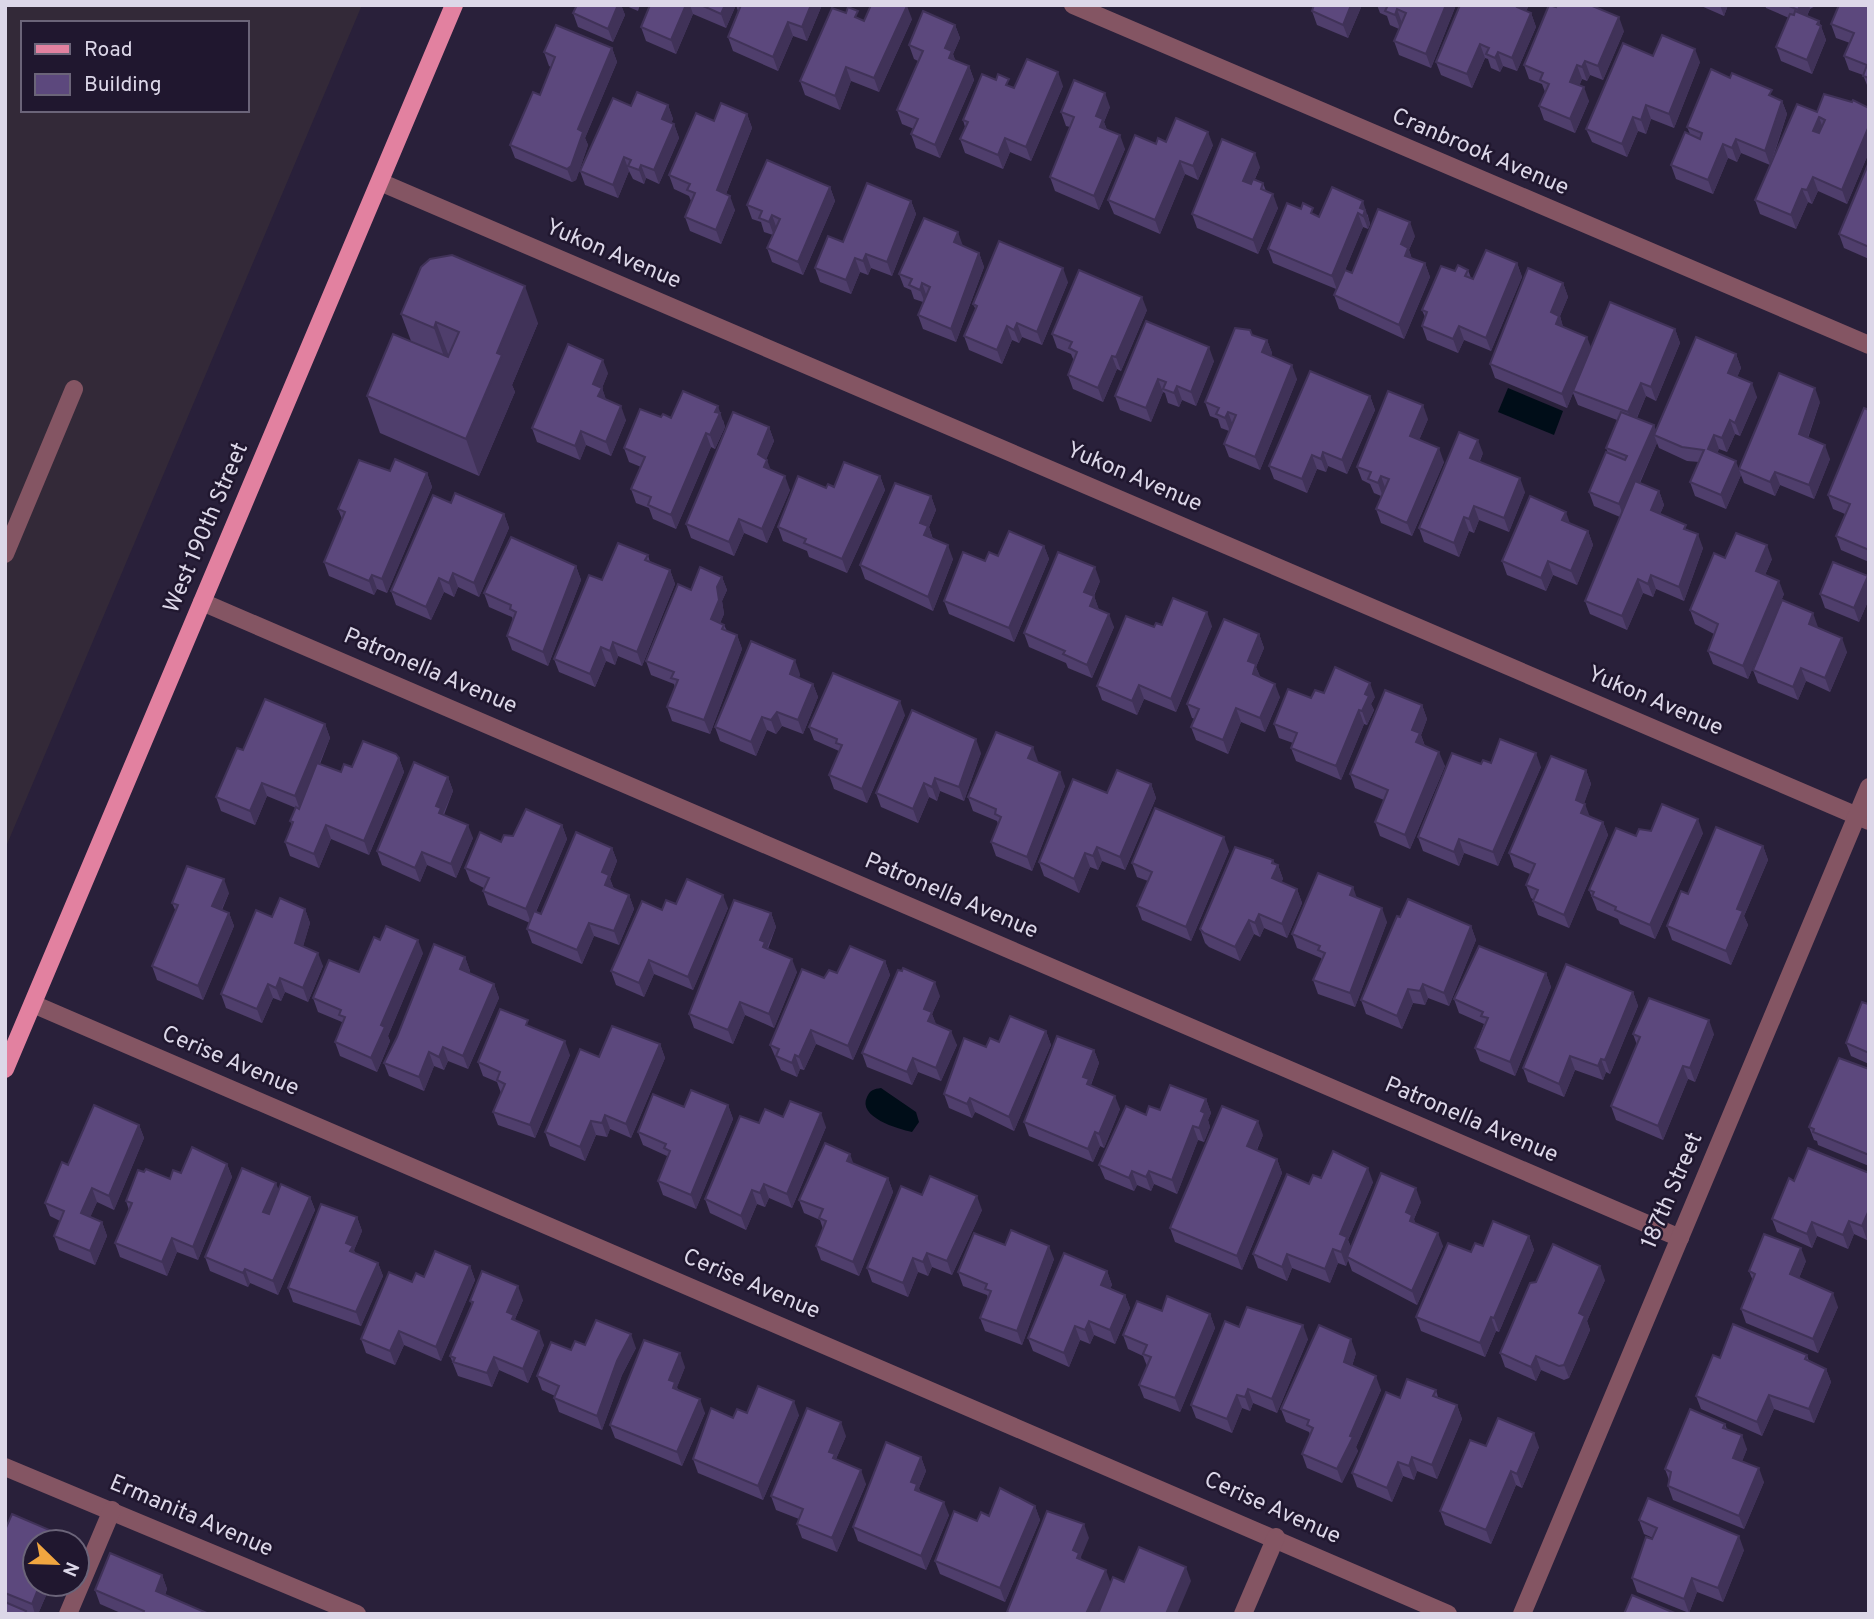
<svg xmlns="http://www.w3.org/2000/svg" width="1874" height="1619" font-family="Overpass,sans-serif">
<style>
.industrial{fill:#332938;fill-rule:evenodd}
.water{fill:#000d18}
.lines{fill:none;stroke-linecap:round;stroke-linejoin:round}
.minor{stroke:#845563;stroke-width:18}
.major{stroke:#e281a0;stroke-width:18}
.wall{fill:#4f3e6c}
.shaded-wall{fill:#403258}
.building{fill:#5c487d;stroke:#403258;stroke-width:2;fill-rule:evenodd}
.labels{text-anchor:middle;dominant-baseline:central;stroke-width:5;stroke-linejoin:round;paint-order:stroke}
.street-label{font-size:23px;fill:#dcd7e8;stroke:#20172f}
</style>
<rect width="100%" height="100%" fill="#29203a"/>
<path class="industrial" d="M5 5H362L5 849ZM23 23H247V110H23Z"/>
<g class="water">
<path d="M1508 388 1563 411 1554 435 1498 412Z"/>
<path d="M881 1088 916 1112 919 1122 912 1132C898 1129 857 1117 867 1097 870 1090 874 1089 881 1088Z"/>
</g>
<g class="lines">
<g class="minor">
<path d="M1073 5 1869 345"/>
<path d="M380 182 1869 821"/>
<path d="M5 554 74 389"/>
<path d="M202 602 1680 1238"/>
<path d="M33 1004 1448 1614"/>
<path d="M5 1467 357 1614"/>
<path d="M68 1614 112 1510"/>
<path d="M1243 1614 1276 1537"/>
<path d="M1522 1614 1869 787"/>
</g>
<path class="major" d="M5 1069 454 5"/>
</g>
<g class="wall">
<path d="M577 5H621L625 15 613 42 578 27 573 13Z"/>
<path d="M624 5H640L638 11Z"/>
<path d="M650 5H736L726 28 693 14 676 54 646 41 641 27Z"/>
<path d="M736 5H822L807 41 793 36 778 71 733 51 728 37 738 11Z"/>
<path d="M1314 5H1362L1348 38 1317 25 1312 11Z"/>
<path d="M1377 5H1456L1431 68 1399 55 1394 41 1399 29 1390 25 1387 16 1380 13Z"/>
<path d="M1529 5 1526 11 1531 13 1536 27 1517 71 1503 66 1500 72 1491 68 1488 59 1485 58 1472 88 1441 75 1436 62Z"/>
<path d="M1699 5H1728L1724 16Z"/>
<path d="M1765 5H1817L1810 9 1807 16 1819 21 1826 40 1812 74 1781 61 1776 47 1789 18 1766 8Z"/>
<path d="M1869 5V90L1863 75 1849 70 1844 56 1850 43 1836 38 1831 24Z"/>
<path d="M912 19 879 92 851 81 840 110 805 95 800 81 861 20 864 21Z"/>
<path d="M955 25 960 38 953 54 955 60 969 66 974 80 940 158 916 148 911 134 914 129 902 124 897 110 918 61 914 59 909 45Z"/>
<path d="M1624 31 1603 80 1590 75 1587 81 1582 79 1579 86 1589 101 1575 133 1544 120 1539 106 1545 92 1542 84 1529 79 1524 65Z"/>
<path d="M612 48 617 62 585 138 588 145 576 180 572 182 515 158 510 145 540 95 551 67 549 66 544 52Z"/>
<path d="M1653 56 1700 62 1674 128 1651 119 1646 134 1638 131 1627 157 1592 142 1586 129Z"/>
<path d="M1063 86 1031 161 1010 152 1003 169 965 153 960 139 965 127 963 120 1012 87 1014 88Z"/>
<path d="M1775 98 1782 101 1787 114 1771 164 1817 112 1869 108V152L1847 204 1818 191 1812 204 1808 202 1796 229 1760 214 1755 200 1770 165 1741 153 1737 162 1728 158 1713 194 1676 179 1671 165 1690 134 1687 127Z"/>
<path d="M668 105 673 119 671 123 674 124 679 138 659 184 646 178 644 184 633 179 629 171 618 198 585 185 580 171 631 106Z"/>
<path d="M1110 107 1104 122 1107 130 1125 149 1099 210 1055 191 1050 177 1070 127 1066 126 1061 112Z"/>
<path d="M747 114 752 128 726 194 735 210 721 244 690 231 685 217 691 201 689 196 674 189 669 175 714 121Z"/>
<path d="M1166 142 1213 145 1198 180 1185 174 1160 234 1114 214 1108 200 1156 144Z"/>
<path d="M1869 162V259L1844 248 1839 234Z"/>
<path d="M1260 167 1255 179 1263 183 1266 191 1278 208 1258 254 1197 228 1192 214Z"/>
<path d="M830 187 835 201 803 275 772 262 767 248 773 235 764 232 761 222 752 219 747 205Z"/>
<path d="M1332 187 1368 215V216L1370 224 1368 229 1363 227 1345 270 1352 273 1415 236 1409 250 1412 259 1425 263 1430 277 1404 339 1339 309 1334 295 1336 289 1273 263 1268 249 1316 215 1319 217Z"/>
<path d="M911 201 916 214 892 276 871 268 868 275 860 272 851 294 820 282 815 268 843 242Z"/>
<path d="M963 246 979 253 984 267 956 342 923 329 918 315 923 302 914 299 911 290 904 287 899 274Z"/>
<path d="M1517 263 1522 277 1491 351 1464 340 1458 353 1427 340 1422 326 1425 317 1422 310 1455 271 1468 270 1471 278 1473 279Z"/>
<path d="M1068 282 1042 345 1022 337 1019 343 1012 340 1002 364 969 350 964 336 976 310 973 304Z"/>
<path d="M1563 283 1568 297 1560 316 1563 327 1591 348 1675 329 1680 343 1656 401 1646 396 1637 418 1654 425 1656 431 1736 354 1741 368 1737 377 1757 397 1740 436 1735 434 1727 452 1719 449 1717 453 1739 469 1820 402 1808 438 1830 459 1814 499 1780 485 1775 496 1744 483 1741 475 1726 509 1695 496 1690 482 1699 462 1687 461 1659 448 1657 443 1640 483 1659 491 1664 505 1660 514 1688 530 1703 548 1684 601 1656 589 1653 597 1643 593 1627 630 1590 614 1585 601 1620 517 1594 506 1589 492 1608 453 1606 448 1617 420 1578 405 1573 393 1567 408 1495 378 1490 364Z"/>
<path d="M1147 310 1121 371 1117 369 1103 402 1073 389 1068 375 1074 361 1071 354 1057 348 1052 334Z"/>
<path d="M401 314 538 323 512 385 515 392 479 476 380 433 367 396 411 341Z"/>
<path d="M1146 321 1214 361 1196 406 1182 400 1179 407 1168 403 1165 393 1163 392 1151 422 1120 410 1115 396Z"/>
<path d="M1252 335 1267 340 1272 353 1271 356 1297 379 1260 470 1229 457 1224 444 1229 431 1221 428 1218 419 1210 416 1205 402Z"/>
<path d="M608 373 602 388 606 400 626 420 611 456 586 445 580 460 537 442 532 428Z"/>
<path d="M1370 396 1375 410 1347 474 1328 466 1326 472 1317 469 1307 493 1274 479 1269 466Z"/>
<path d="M1869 410V562L1841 550 1836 536 1845 514 1833 509 1828 495Z"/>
<path d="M661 417 723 420 725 427 715 449 711 447 676 529 653 519 649 508 636 503 631 489 641 467 629 462 624 448Z"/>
<path d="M1428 419 1419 440 1444 462 1412 536 1381 523 1376 509 1381 496 1374 493 1370 484 1362 480 1357 467Z"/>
<path d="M769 427 774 441 766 459 770 470 790 490 767 543 744 533 734 556 691 538 686 524Z"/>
<path d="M1483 453 1480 461 1525 492 1509 532 1479 520 1474 533 1469 531 1459 557 1424 542 1419 528Z"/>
<path d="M390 471 427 473 432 487 387 593 377 589 374 595 329 576 324 562 342 519 338 509Z"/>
<path d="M880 476 885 490 847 573 809 557 807 551 783 541 778 527 834 487Z"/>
<path d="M931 496 936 510 929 527 933 539 953 559 933 611 865 579 860 565Z"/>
<path d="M451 503 504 514 509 528 479 597 458 587 454 597 444 592 431 620 396 605 391 591Z"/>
<path d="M1570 523 1588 531 1593 545 1577 585 1553 575 1546 591 1507 575 1502 561Z"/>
<path d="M1044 546 1049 559 1014 642 949 614 944 601 985 561 998 556Z"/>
<path d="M648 555 650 562 670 570 675 584 642 666 618 656 615 665 606 661 595 687 559 672 554 659 602 580Z"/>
<path d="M1725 558 1772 559 1765 575 1784 594 1748 679 1713 664 1708 651 1714 634 1695 624 1690 610Z"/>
<path d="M576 566 581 580 548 666 512 650 507 636 513 620 512 617 489 607 484 593Z"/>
<path d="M1868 576 1869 579V599L1859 622 1825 608 1820 594Z"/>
<path d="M722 577 727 590 722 601 724 614 720 623 724 625 727 631 737 635 742 649 710 734 672 721 667 707 675 688 674 684 651 675 646 661 691 590Z"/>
<path d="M1100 581 1094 596 1099 610 1114 627 1092 678 1068 668 1066 663 1029 647 1024 633Z"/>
<path d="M1162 625 1212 626 1176 712 1144 699 1137 715 1102 700 1097 686 1154 627Z"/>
<path d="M1818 627 1847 652 1830 692 1806 681 1798 700 1758 683 1753 670Z"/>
<path d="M1259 634 1264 648 1256 667 1260 677 1280 697 1265 732 1241 722 1228 754 1196 740 1191 727 1195 719 1192 718 1187 704Z"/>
<path d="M800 674 799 678 813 684 818 697 803 734 782 726 776 734 767 730 756 756 720 741 715 727Z"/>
<path d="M1324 693 1375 697 1371 704 1374 710 1367 725 1364 724 1341 780 1296 761 1291 748 1293 743 1279 738 1274 724 1311 698Z"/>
<path d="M1422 705 1427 719 1421 735 1425 746 1445 766 1410 849 1380 836 1375 822 1384 800 1355 788 1350 774Z"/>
<path d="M905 715 867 803 834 789 829 775 839 751 814 740 809 727Z"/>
<path d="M325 724 330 738 320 764 341 772 352 767 399 758 404 772 369 855 331 839 319 868 290 856 285 842 292 825 290 821 296 808 267 796 255 825 221 811 216 797 243 750Z"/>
<path d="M981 753 964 801 940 791 937 801 929 797 918 823 881 807 876 793Z"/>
<path d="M1038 761 1037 762 1065 786 1032 871 996 856 991 842 998 824 997 821 973 811 968 797Z"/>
<path d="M1491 763 1541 767 1498 866 1464 853 1459 866 1423 851 1418 837 1481 764Z"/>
<path d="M1586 770 1591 784 1584 803 1589 816 1603 822 1608 835 1569 928 1538 915 1533 901 1534 900 1531 898 1526 885 1530 874 1514 867 1509 853Z"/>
<path d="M448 777 453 791 444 815 473 838 456 878 427 865 420 882 382 865 377 851Z"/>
<path d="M1151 784 1156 798 1125 870 1102 861 1098 870 1090 867 1079 893 1044 876 1039 862 1107 793Z"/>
<path d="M562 825 567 839 536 912 541 914 612 848 617 861 610 879 614 889 629 895 634 909 619 945 594 936 582 964 532 943 527 929 530 923 488 905 483 891 484 888 470 881 465 868 501 842 513 836Z"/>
<path d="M1651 831 1703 833 1655 939 1620 924 1618 919 1597 910 1589 890 1636 836Z"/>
<path d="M1763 846 1768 860 1744 916 1748 925 1731 965 1672 940 1667 926 1688 894Z"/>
<path d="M1229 851 1191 941 1142 920 1137 906 1148 881 1137 877 1132 863Z"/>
<path d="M1273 860 1275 864 1278 865 1283 879 1281 882 1297 889 1302 903 1287 938 1264 928 1260 937 1254 934 1240 961 1209 947 1205 943 1200 929Z"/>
<path d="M229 893 222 910 229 913 234 926 203 1000 157 980 152 966 176 912 172 903Z"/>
<path d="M1357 898 1387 922 1355 1007 1318 994 1313 980 1322 960 1321 958 1297 948 1292 934Z"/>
<path d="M728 908 693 990 654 974 644 997 616 985 611 971 662 910Z"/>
<path d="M305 909 310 923 303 946 323 966 308 1002 285 992 281 1001 273 998 262 1023 226 1008 221 994 272 917Z"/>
<path d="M771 913 776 927 768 949 797 972 774 1028 745 1015 733 1044 694 1028 689 1014Z"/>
<path d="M1400 917 1471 926 1476 940 1449 1006 1428 998 1425 1005 1413 1003 1402 1029 1366 1014 1361 1000Z"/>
<path d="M423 953 388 1036 390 1041 377 1072 340 1056 335 1042 343 1024 342 1022 318 1012 313 998 359 972Z"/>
<path d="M465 957 470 971 469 973 494 984 499 998 468 1069 448 1061 444 1070 434 1066 424 1091 389 1076 384 1063 397 1037Z"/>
<path d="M885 961 890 975 853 1060 816 1044 804 1070 800 1069 797 1077 781 1070 770 1045 824 978Z"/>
<path d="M1546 973 1551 987 1515 1076 1480 1061 1475 1048 1484 1024 1459 1013 1454 999Z"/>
<path d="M1633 992 1638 1006 1610 1074 1606 1072 1603 1080 1575 1070 1564 1097 1528 1082 1523 1068Z"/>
<path d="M940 996 932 1014 936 1025 957 1045 941 1081 918 1072 912 1085 867 1067 862 1053Z"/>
<path d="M1869 1002V1064L1851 1056 1846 1043Z"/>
<path d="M531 1027 570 1055 535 1138 498 1125 493 1112 501 1093 497 1082 483 1076 478 1062Z"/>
<path d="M1046 1031 1051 1045 1014 1131 975 1112 972 1118 949 1108 944 1094 986 1047 999 1042Z"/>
<path d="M1633 1034H1714L1695 1082 1688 1079 1663 1140 1616 1120 1611 1106 1637 1045Z"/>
<path d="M660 1044 665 1058 631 1138 610 1129 607 1137 596 1135 585 1161 550 1146 545 1132 599 1057Z"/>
<path d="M1094 1050 1099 1063 1091 1085 1120 1109 1104 1148 1100 1146 1093 1162 1029 1136 1024 1122Z"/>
<path d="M1869 1069V1166L1818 1145 1817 1141 1814 1140 1809 1127Z"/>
<path d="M1206 1099 1211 1113 1208 1120 1210 1127 1204 1142 1198 1140 1177 1194 1154 1184 1151 1191 1137 1185 1134 1191 1105 1179 1099 1165 1146 1115 1160 1110Z"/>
<path d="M728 1105 733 1119 696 1209 663 1195 658 1181 668 1157 667 1156 643 1145 638 1132 684 1107Z"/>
<path d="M783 1117 826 1127 792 1208 769 1198 765 1207 757 1204 746 1230 710 1213 705 1199 759 1123Z"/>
<path d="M139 1125 144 1138 114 1210 97 1202 90 1217 102 1222 107 1236 95 1265 59 1250 54 1236 60 1221 50 1216 45 1203 68 1165Z"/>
<path d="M1263 1135 1257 1150 1277 1159 1282 1173 1242 1270 1175 1242 1170 1228Z"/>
<path d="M227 1164 232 1177 198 1260 177 1252 167 1276 120 1257 115 1243 129 1210 126 1201 144 1172 170 1179 181 1173Z"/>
<path d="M854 1164 888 1178 893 1192 859 1276 821 1260 816 1246 823 1229 820 1220 804 1213 799 1200Z"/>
<path d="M1869 1173V1236L1867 1240 1854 1234 1848 1249 1817 1236 1812 1248 1777 1232 1772 1219 1794 1181Z"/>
<path d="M1321 1178 1373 1182 1348 1240 1351 1247 1421 1202 1414 1219 1415 1223 1443 1246 1417 1305 1352 1271 1348 1260 1346 1266 1338 1263 1330 1283 1292 1268 1287 1281 1258 1268 1253 1254 1309 1184Z"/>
<path d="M279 1190 310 1197 315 1210 278 1295 250 1283 248 1287 210 1271 205 1257Z"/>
<path d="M922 1195 982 1210 952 1275 932 1267 928 1276 918 1272 908 1297 872 1282 867 1268Z"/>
<path d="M357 1217 362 1231 354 1250 355 1253 378 1263 383 1276 361 1326 293 1302 288 1288Z"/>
<path d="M1529 1236 1534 1250 1499 1332 1496 1331 1485 1357 1421 1331 1416 1317 1471 1252 1483 1246Z"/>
<path d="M1005 1245 1054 1259 1022 1345 985 1331 980 1318 988 1298 987 1295 963 1286 958 1272Z"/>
<path d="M1806 1261 1799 1278 1838 1307 1818 1353 1746 1323 1741 1309 1753 1281 1749 1271Z"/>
<path d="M470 1266 475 1280 441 1361 404 1345 395 1365 366 1353 361 1339 412 1282Z"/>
<path d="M1107 1271 1112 1285 1110 1288 1125 1295 1130 1308 1115 1344 1094 1335 1090 1344 1080 1340 1069 1367 1033 1351 1028 1338Z"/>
<path d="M1605 1280 1587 1321 1590 1330 1569 1378 1564 1380 1541 1370 1536 1381 1505 1367 1500 1353Z"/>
<path d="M523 1300 515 1319 516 1321 544 1345 528 1383 499 1370 492 1387 458 1376 450 1356 472 1305 470 1301Z"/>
<path d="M1162 1311 1210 1314 1215 1328 1180 1412 1144 1398 1139 1385 1147 1366 1143 1356 1128 1349 1123 1335Z"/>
<path d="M1239 1327 1308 1339 1277 1413 1253 1403 1250 1411 1242 1408 1232 1433 1196 1418 1191 1405Z"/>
<path d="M585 1345 636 1348 622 1375 602 1430 559 1412 554 1398 555 1396 542 1390 537 1376 571 1350Z"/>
<path d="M1356 1353 1352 1366 1381 1390 1356 1447 1358 1451 1342 1483 1307 1468 1302 1454 1310 1435 1309 1432 1286 1422 1281 1409Z"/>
<path d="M1807 1355 1809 1361 1826 1369 1831 1382 1814 1423 1774 1409 1762 1436 1701 1409 1696 1396 1720 1358Z"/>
<path d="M685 1367 677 1387 678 1390 705 1413 682 1466 615 1438 610 1425Z"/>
<path d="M1436 1390 1438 1397 1457 1405 1462 1419 1437 1479 1417 1471 1414 1480 1403 1476 1392 1502 1357 1487 1352 1473 1400 1398Z"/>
<path d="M747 1413 799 1415 763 1500 698 1473 693 1459 733 1418Z"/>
<path d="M1725 1424 1727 1429 1747 1449 1742 1461 1764 1482 1744 1529 1673 1500 1668 1486 1669 1480 1665 1469Z"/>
<path d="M846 1436 836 1459 837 1460 866 1484 837 1552 802 1538 797 1524 799 1519 776 1510 771 1496Z"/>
<path d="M1486 1446 1539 1447 1522 1488 1516 1485 1491 1544 1445 1525 1440 1511Z"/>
<path d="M921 1457 926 1471 919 1488 920 1492 949 1515 926 1570 858 1541 853 1527Z"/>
<path d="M1035 1506 1040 1520 1005 1602 940 1574 935 1561 977 1521 989 1516Z"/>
<path d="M1639 1520 1744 1550 1723 1602 1697 1592 1689 1613 1637 1592 1632 1578 1653 1538 1644 1534Z"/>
<path d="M5 1530 51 1584 38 1614H5Z"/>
<path d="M162 1575 167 1589 165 1595 209 1614H123L100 1604 95 1590Z"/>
</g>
<g class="shaded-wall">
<path d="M618 5H621L625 15 613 42 608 29Z"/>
<path d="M686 5H690L693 14 676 54 671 40Z"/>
<path d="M725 5H736L726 28 721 14Z"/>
<path d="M811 5H822L807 41 802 27Z"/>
<path d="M1351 5H1362L1348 38 1343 25Z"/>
<path d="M1446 5H1456L1431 68 1426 54Z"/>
<path d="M1518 5H1529L1522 21 1517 7Z"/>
<path d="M1720 5H1728L1724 16Z"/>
<path d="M1800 5H1809L1810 9 1803 24 1798 10Z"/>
<path d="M907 6 912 19 879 92 874 78Z"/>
<path d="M1397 9 1402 23 1400 29 1395 15Z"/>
<path d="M1531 13 1536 27 1517 71 1512 58Z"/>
<path d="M1619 17 1624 31 1603 80 1598 66Z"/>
<path d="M1819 21 1826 40 1812 74 1807 60Z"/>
<path d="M788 22 793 36 778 71 773 57Z"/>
<path d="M955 25 960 38 953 54 957 65 954 72 945 48Z"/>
<path d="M1480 44 1485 58 1472 88 1467 74Z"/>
<path d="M612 48 617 62 585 138 588 145 576 180 572 182 567 169 578 129Z"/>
<path d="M1695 49 1700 62 1674 128 1669 114Z"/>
<path d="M1498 52 1503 66 1500 72 1495 58Z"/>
<path d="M1585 61 1590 75 1587 81 1582 67Z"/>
<path d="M1577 65 1582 79 1575 96 1570 82Z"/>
<path d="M969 66 974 80 940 158 935 145Z"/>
<path d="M846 67 851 81 840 110 835 96Z"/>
<path d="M1058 72 1063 86 1031 161 1026 147Z"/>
<path d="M1584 87 1589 101 1575 133 1570 119Z"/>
<path d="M1105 93 1110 107 1104 122 1108 133 1105 140 1096 116Z"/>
<path d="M1782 101 1787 114 1770 165 1765 151Z"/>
<path d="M668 105 673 119 667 133 662 119Z"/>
<path d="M1646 105 1651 119 1646 134 1641 120Z"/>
<path d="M747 114 752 128 722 204 717 190Z"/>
<path d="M1633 117 1638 131 1627 157 1622 144Z"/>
<path d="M1819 117 1824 131 1818 144 1813 131Z"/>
<path d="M674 124 679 138 659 184 654 170Z"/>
<path d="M1869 126V152L1847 204 1842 190Z"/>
<path d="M1208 132 1213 145 1198 180 1193 166Z"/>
<path d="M1120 135 1125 149 1099 210 1094 196Z"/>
<path d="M1005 138 1010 152 1003 169 998 155Z"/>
<path d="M1736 139 1741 153 1737 162 1732 148Z"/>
<path d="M1723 144 1728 158 1713 194 1708 180Z"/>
<path d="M1255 153 1260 167 1248 195 1243 181Z"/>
<path d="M624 157 629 171 618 198 613 185Z"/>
<path d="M1180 161 1185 174 1160 234 1155 220Z"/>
<path d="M641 165 646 178 644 184 639 170Z"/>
<path d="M1813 177 1818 191 1812 204 1807 190Z"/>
<path d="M830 187 835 201 803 275 798 262Z"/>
<path d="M1802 189 1808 202 1796 229 1791 215Z"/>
<path d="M1273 194 1278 208 1258 254 1253 240Z"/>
<path d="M730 196 735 210 721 244 716 230Z"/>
<path d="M911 201 916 214 892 276 887 262Z"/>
<path d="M1363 201 1370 224 1368 229 1360 208Z"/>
<path d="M1358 213 1363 227 1337 290 1332 276Z"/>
<path d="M772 215 777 229 774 236 769 222Z"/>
<path d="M1410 222 1415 236 1409 250 1413 262 1410 269 1401 244Z"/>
<path d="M958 232 963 246 954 242Z"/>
<path d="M979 253 984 267 956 342 951 329Z"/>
<path d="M866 254 871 268 868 275 863 261Z"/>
<path d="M855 258 860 272 851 294 846 280Z"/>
<path d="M1425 263 1430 277 1404 339 1399 325Z"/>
<path d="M1517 263 1522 277 1491 351 1486 338Z"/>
<path d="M1063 268 1068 282 1042 345 1037 332Z"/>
<path d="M922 283 927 297 925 303 920 290Z"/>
<path d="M1563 283 1568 297 1560 316 1564 330 1561 337 1551 312Z"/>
<path d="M525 286 538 323 512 385 515 392 479 476 466 439 497 353Z"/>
<path d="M1142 297 1147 310 1121 371 1116 357Z"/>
<path d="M436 322 450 359 447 365 434 328Z"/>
<path d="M1017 323 1022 337 1019 343 1014 330Z"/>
<path d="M1007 326 1012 340 1002 364 997 350Z"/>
<path d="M1459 326 1464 340 1458 353 1453 339Z"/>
<path d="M1675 329 1680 343 1656 401 1651 387Z"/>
<path d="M1587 337 1592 350 1573 391V393L1567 408 1562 394Z"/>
<path d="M1267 340 1272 353 1267 366 1262 352Z"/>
<path d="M1209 347 1214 361 1196 406 1191 392Z"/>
<path d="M1736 354 1741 368 1733 387 1728 373Z"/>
<path d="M1112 356 1117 369 1103 402 1098 388Z"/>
<path d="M603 360 608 373 602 388 607 402 603 410 593 384Z"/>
<path d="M1292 365 1297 379 1260 470 1255 457Z"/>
<path d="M1158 379 1163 392 1151 422 1146 408Z"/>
<path d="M1641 383 1646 396 1633 426 1628 412Z"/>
<path d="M1752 383 1757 397 1740 436 1735 423Z"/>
<path d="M1177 386 1182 400 1179 407 1174 393Z"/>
<path d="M1815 388 1820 402 1804 448 1799 434Z"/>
<path d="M1370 396 1375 410 1347 474 1342 460Z"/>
<path d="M1423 405 1428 419 1415 450 1410 436Z"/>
<path d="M621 406 626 420 611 456 606 442Z"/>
<path d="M718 406 725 427 715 449 710 435 715 412Z"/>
<path d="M1228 412 1233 425 1230 432 1225 418Z"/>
<path d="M1730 420 1735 434 1727 452 1722 438Z"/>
<path d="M1654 425 1658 436 1654 435 1657 443 1624 518 1619 504Z"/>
<path d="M769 427 774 441 763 467 758 454Z"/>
<path d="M581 431 586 445 580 460 575 446Z"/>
<path d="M706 433 711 447 676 529 671 515Z"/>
<path d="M1714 435 1719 449 1713 463 1708 449Z"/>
<path d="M1478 440 1483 453 1475 471 1470 458Z"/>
<path d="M1825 445 1830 459 1814 499 1809 485Z"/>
<path d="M1439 448 1444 462 1412 536 1407 523Z"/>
<path d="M1323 452 1328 466 1326 472 1321 459Z"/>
<path d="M1312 455 1317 469 1307 493 1302 479Z"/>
<path d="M767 460 772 473 764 467Z"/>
<path d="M1736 461 1741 475 1726 509 1721 495Z"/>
<path d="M1775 472 1780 485 1775 496 1770 482Z"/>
<path d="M427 473 432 487 387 593 382 579Z"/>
<path d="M785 476 790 490 767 543 762 529Z"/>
<path d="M880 476 885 490 847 573 842 559Z"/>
<path d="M1381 476 1386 490 1383 497 1378 483Z"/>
<path d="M1520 478 1525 492 1509 532 1504 518Z"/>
<path d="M1659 491 1664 505 1656 524 1651 510Z"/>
<path d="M931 496 936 510 929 527 933 540 929 549 920 523Z"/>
<path d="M1474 506 1479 520 1474 533 1469 519Z"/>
<path d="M1566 512 1571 526 1562 520Z"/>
<path d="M504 514 509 528 479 597 474 583Z"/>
<path d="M1464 517 1469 531 1459 557 1454 543Z"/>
<path d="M739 519 744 533 734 556 729 542Z"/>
<path d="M1588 531 1593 545 1577 585 1571 571Z"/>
<path d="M1698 534 1703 548 1684 601 1679 587Z"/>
<path d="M948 545 953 559 933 611 928 597Z"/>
<path d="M1767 545 1772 559 1761 584 1756 571Z"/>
<path d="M1044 546 1049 559 1014 642 1009 628Z"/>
<path d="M1548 561 1553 575 1546 591 1541 578Z"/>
<path d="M576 566 581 580 548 666 543 652Z"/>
<path d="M1095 567 1100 581 1089 606 1084 592Z"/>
<path d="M670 570 675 584 642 666 637 652Z"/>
<path d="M453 573 458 587 454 597 449 583Z"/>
<path d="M372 575 377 589 374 595 369 581Z"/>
<path d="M1651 575 1656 589 1653 597 1648 584Z"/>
<path d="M1868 576 1869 579V599L1859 622 1854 608Z"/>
<path d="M722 577 727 590 722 601 724 614 716 633 711 619 717 587Z"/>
<path d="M439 578 444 592 431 620 426 607Z"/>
<path d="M1638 579 1643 593 1627 630 1622 616Z"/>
<path d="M1779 581 1784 594 1748 679 1743 666Z"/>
<path d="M1094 596 1099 610 1090 606Z"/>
<path d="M1207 612 1212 626 1176 712 1171 699Z"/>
<path d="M1813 613 1818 627 1814 638 1809 624Z"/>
<path d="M1109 614 1114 627 1092 678 1087 665Z"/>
<path d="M1259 634 1264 648 1256 667 1261 678 1258 688 1248 661Z"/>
<path d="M737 635 742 649 710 734 704 720Z"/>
<path d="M1842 638 1847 652 1830 692 1825 678Z"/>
<path d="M613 642 618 656 615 665 610 651Z"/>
<path d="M601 647 606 661 595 687 590 674Z"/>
<path d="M795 660 800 674 795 687 790 674Z"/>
<path d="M1801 668 1806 681 1798 700 1793 687Z"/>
<path d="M1370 683 1375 697 1371 704 1374 710 1367 725 1362 711 1365 694Z"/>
<path d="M813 684 818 697 803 734 798 720Z"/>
<path d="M1275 684 1280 697 1265 732 1260 718Z"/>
<path d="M1139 685 1144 699 1137 715 1132 701Z"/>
<path d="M900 701 905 715 867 803 862 789Z"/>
<path d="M1422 705 1427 719 1421 735 1425 747 1421 756 1412 730Z"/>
<path d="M1236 708 1241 722 1228 754 1223 740Z"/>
<path d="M1359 710 1364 724 1341 780 1336 766Z"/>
<path d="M777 712 782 726 776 734 771 720Z"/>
<path d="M762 717 767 730 756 756 751 742Z"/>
<path d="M325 724 330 738 300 810 295 796Z"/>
<path d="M976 739 981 753 964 801 959 787Z"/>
<path d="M1033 747 1038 761 1033 772 1028 758Z"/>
<path d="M1439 752 1445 766 1410 849 1405 835Z"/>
<path d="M1536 753 1541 767 1498 866 1493 852Z"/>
<path d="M399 758 404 772 369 855 364 841Z"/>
<path d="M1586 770 1591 784 1583 807 1585 804 1590 817 1586 827 1576 800Z"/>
<path d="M1060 772 1065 786 1032 871 1027 857Z"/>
<path d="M448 777 453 791 443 814 446 822 444 827 436 806Z"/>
<path d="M935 778 940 791 937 801 932 787Z"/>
<path d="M262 783 267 796 255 825 250 811Z"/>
<path d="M924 783 929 797 918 823 913 809Z"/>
<path d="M1151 784 1156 798 1125 870 1120 857Z"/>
<path d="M1698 819 1703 833 1655 939 1650 925Z"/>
<path d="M1603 822 1608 835 1569 928 1564 915Z"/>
<path d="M326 825 331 839 319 868 314 854Z"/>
<path d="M468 825 473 838 456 878 451 864Z"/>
<path d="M562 825 567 839 531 923 526 909Z"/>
<path d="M1224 837 1229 851 1191 941 1186 927Z"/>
<path d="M1459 839 1464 853 1459 866 1454 852Z"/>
<path d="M1763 846 1768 860 1744 916 1748 925 1731 965 1726 951 1737 909Z"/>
<path d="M1097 847 1102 861 1098 870 1093 856Z"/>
<path d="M612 848 617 861 610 879 614 889 605 885 602 872Z"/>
<path d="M422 852 427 865 420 882 415 868Z"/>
<path d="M1085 853 1090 867 1079 893 1074 879Z"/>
<path d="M1273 860 1276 868 1278 865 1283 879 1277 892 1272 878V863Z"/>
<path d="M224 879 229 893 217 919 212 906Z"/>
<path d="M1353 887 1358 901 1350 895Z"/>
<path d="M1297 889 1302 903 1287 938 1282 924Z"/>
<path d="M629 895 634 909 619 945 614 931Z"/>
<path d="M723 895 728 908 693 990 688 977Z"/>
<path d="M1382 908 1387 922 1355 1007 1350 993Z"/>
<path d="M305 909 310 923 300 957 295 943Z"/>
<path d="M229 913 234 926 203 1000 198 986Z"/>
<path d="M771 913 776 927 767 948 770 956 768 961 760 940Z"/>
<path d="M1259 914 1264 928 1260 937 1255 923Z"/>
<path d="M1249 920 1254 934 1240 961 1235 947Z"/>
<path d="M589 923 594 936 582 964 577 950Z"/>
<path d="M1471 926 1476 940 1449 1006 1444 993Z"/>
<path d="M418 940 423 953 388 1036 390 1041 377 1072 371 1058 381 1025Z"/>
<path d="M318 953 323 966 308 1002 303 988Z"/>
<path d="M465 957 470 971 465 983 460 969Z"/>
<path d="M792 959 797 972 774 1028 769 1014Z"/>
<path d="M649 960 654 974 644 997 639 983Z"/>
<path d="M885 961 890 975 853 1060 848 1046Z"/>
<path d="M1546 973 1551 987 1515 1076 1510 1062Z"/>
<path d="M280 978 285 992 281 1001 276 988Z"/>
<path d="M935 982 940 996 932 1014 937 1026 933 1035 924 1009Z"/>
<path d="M268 984 273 998 262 1023 257 1009Z"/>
<path d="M494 984 499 998 468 1069 463 1056Z"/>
<path d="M1423 984 1428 998 1425 1005 1420 991Z"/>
<path d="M1408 989 1413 1003 1402 1029 1397 1016Z"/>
<path d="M1633 992 1638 1006 1610 1074 1605 1060Z"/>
<path d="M740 1002 745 1015 733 1044 728 1030Z"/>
<path d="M1709 1020 1714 1034 1695 1082 1690 1068Z"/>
<path d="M811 1030 816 1044 804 1070 799 1057Z"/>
<path d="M951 1031 957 1045 941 1081 936 1068Z"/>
<path d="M1046 1031 1051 1045 1014 1131 1009 1117Z"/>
<path d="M565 1041 570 1055 535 1138 530 1125Z"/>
<path d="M660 1044 665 1058 631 1138 626 1124Z"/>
<path d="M443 1047 448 1061 444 1070 439 1057Z"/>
<path d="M1094 1050 1099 1063 1091 1084 1094 1093 1092 1097 1083 1077Z"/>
<path d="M429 1052 434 1066 424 1091 419 1077Z"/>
<path d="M795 1055 800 1069 797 1077 792 1063Z"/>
<path d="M1570 1056 1575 1070 1564 1097 1559 1084Z"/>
<path d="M913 1058 918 1072 912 1085 907 1072Z"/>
<path d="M1601 1059 1606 1072 1603 1080 1598 1066Z"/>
<path d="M1683 1066 1688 1079 1663 1140 1658 1126Z"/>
<path d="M1115 1096 1120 1109 1104 1148 1099 1134Z"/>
<path d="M970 1098 975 1112 972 1118 967 1104Z"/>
<path d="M1206 1099 1211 1113 1208 1120 1210 1127 1204 1142 1199 1128 1201 1111Z"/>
<path d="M728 1105 733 1119 696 1209 691 1195Z"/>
<path d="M821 1113 826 1127 792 1208 787 1194Z"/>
<path d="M605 1115 610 1129 607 1137 602 1123Z"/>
<path d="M591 1121 596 1135 585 1161 580 1147Z"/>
<path d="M1258 1121 1263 1135 1252 1160 1247 1146Z"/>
<path d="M139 1125 144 1138 114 1210 109 1196Z"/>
<path d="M1193 1126 1198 1140 1177 1194 1172 1180Z"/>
<path d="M1095 1132 1100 1146 1093 1162 1088 1149Z"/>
<path d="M850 1154 855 1168 847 1161Z"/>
<path d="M1277 1159 1282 1173 1242 1270 1237 1256Z"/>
<path d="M227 1164 232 1177 198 1260 193 1247Z"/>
<path d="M1368 1168 1373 1182 1348 1240 1352 1250 1347 1257 1348 1260 1346 1266 1341 1252 1340 1234Z"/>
<path d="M1132 1171 1137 1185 1134 1191 1129 1178Z"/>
<path d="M1149 1171 1154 1184 1151 1191 1146 1177Z"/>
<path d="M888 1178 893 1192 859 1276 853 1262Z"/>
<path d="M276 1183 281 1196 268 1226 263 1212Z"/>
<path d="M764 1184 769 1198 765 1207 760 1193Z"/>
<path d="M92 1188 97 1202 86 1227 81 1213Z"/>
<path d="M1416 1188 1421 1202 1414 1219 1417 1229 1415 1235 1406 1212Z"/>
<path d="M752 1190 757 1204 746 1230 741 1216Z"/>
<path d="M977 1196 982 1210 952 1275 947 1261Z"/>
<path d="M310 1197 315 1210 278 1295 273 1281Z"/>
<path d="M1869 1210V1236L1867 1240 1862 1226Z"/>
<path d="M357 1217 362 1231 354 1250 358 1260 355 1265 346 1243Z"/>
<path d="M1849 1221 1854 1234 1848 1249 1843 1235Z"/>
<path d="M102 1222 107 1236 95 1265 90 1251Z"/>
<path d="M1812 1222 1817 1236 1812 1248 1807 1234Z"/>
<path d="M1438 1233 1443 1246 1417 1305 1412 1291Z"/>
<path d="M1529 1236 1534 1250 1499 1332 1494 1318Z"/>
<path d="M172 1238 177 1252 167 1276 162 1262Z"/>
<path d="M1049 1246 1054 1259 1022 1345 1017 1331Z"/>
<path d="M1801 1248 1806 1261 1795 1288 1790 1274Z"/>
<path d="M1333 1249 1338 1263 1330 1283 1325 1269Z"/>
<path d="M927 1253 932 1267 928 1276 923 1262Z"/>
<path d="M1287 1254 1292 1268 1287 1281 1282 1267Z"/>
<path d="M913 1258 918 1272 908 1297 903 1283Z"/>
<path d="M378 1263 383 1276 361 1326 356 1312Z"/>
<path d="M470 1266 475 1280 441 1361 436 1347Z"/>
<path d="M1600 1266 1605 1280 1587 1321 1590 1330 1569 1378 1564 1365 1579 1313Z"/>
<path d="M245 1269 250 1283 248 1287 243 1273Z"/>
<path d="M1107 1271 1112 1285 1106 1298 1101 1285Z"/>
<path d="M518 1286 523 1300 515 1319 519 1329 507 1312Z"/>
<path d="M1833 1293 1838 1307 1818 1353 1813 1339Z"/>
<path d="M1125 1295 1130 1308 1115 1344 1110 1330Z"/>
<path d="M1210 1314 1215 1328 1180 1412 1175 1398Z"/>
<path d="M1491 1317 1496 1331 1485 1357 1480 1343Z"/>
<path d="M1089 1321 1094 1335 1090 1344 1085 1330Z"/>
<path d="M1303 1325 1308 1339 1277 1413 1272 1399Z"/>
<path d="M1075 1326 1080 1340 1069 1367 1064 1353Z"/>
<path d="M399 1331 404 1345 395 1365 390 1351Z"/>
<path d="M539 1331 544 1345 528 1383 523 1369Z"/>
<path d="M631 1334 636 1348 622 1375 602 1430 597 1416 617 1361Z"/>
<path d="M1351 1339 1356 1353 1349 1376 1344 1362Z"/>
<path d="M680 1353 685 1367 677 1387 680 1396 678 1401 669 1380Z"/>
<path d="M1536 1356 1541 1370 1536 1381 1531 1367Z"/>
<path d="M494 1357 499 1370 492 1387 487 1373Z"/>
<path d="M1826 1369 1831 1382 1814 1423 1809 1409Z"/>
<path d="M1376 1376 1381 1390 1356 1447 1358 1451 1342 1483 1337 1469Z"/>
<path d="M1248 1389 1253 1403 1250 1411 1245 1397Z"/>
<path d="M1237 1395 1242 1408 1232 1433 1227 1419Z"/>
<path d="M1769 1395 1774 1409 1762 1436 1757 1422Z"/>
<path d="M700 1399 705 1413 682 1466 677 1452Z"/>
<path d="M794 1401 799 1415 763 1500 758 1486Z"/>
<path d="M1457 1405 1462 1419 1437 1479 1432 1465Z"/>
<path d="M841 1422 846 1436 836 1459 840 1468 829 1452Z"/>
<path d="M1534 1433 1539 1447 1522 1488 1517 1474Z"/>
<path d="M1742 1435 1747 1449 1738 1472 1733 1458Z"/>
<path d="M921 1457 926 1471 919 1488 922 1498 920 1503 911 1482Z"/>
<path d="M1412 1457 1417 1471 1414 1480 1409 1466Z"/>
<path d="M1398 1462 1403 1476 1392 1502 1387 1488Z"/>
<path d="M1759 1468 1764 1482 1744 1529 1739 1516Z"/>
<path d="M861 1470 866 1484 837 1552 832 1538Z"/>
<path d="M1511 1471 1516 1485 1491 1544 1486 1530Z"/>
<path d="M944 1502 949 1515 926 1570 921 1556Z"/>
<path d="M1035 1506 1040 1520 1005 1602 1000 1588Z"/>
<path d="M1084 1524 1089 1538 1081 1557 1084 1567 1073 1550Z"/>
<path d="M1739 1536 1744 1550 1723 1602 1718 1588Z"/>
<path d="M1186 1567 1191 1581 1177 1614H1166Z"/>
<path d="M1106 1570 1111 1584 1097 1614H1086Z"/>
<path d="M162 1575 167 1589 161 1605 156 1591Z"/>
<path d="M1692 1578 1697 1592 1689 1613 1684 1599Z"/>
<path d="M40 1584H51L38 1614H35L32 1604Z"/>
</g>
<g class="building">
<path d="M577 5H618L608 29 573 13Z"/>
<path d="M650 5H686L671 40 641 27Z"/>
<path d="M701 5H725L721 14Z"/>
<path d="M741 5H811L802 27 788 22 773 57 728 37Z"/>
<path d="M871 5 907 6 874 78 846 67 835 96 800 81 832 8 846 13 848 7 858 11 855 17 864 21Z"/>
<path d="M1314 5H1351L1343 25 1312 11Z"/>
<path d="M1388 5H1446L1426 54 1394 41 1406 13 1397 9 1395 15 1385 11Z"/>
<path d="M1460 5H1518L1517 7 1531 13 1512 58 1498 52 1495 58 1486 54 1489 48 1480 44 1467 74 1436 62Z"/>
<path d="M1549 5 1556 7 1557 5H1590L1619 17 1598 66 1585 61 1582 67 1577 65 1570 82 1584 87 1570 119 1539 106 1549 84 1540 80 1543 73 1524 65Z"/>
<path d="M1787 5H1800L1798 10Z"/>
<path d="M1839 5H1869V78L1863 76 1867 65 1844 56 1854 33 1831 24Z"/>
<path d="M923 11 955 25 945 48 952 51 949 58 969 66 935 145 911 134 918 119 897 110 923 51 909 45Z"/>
<path d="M1795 11 1819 21 1817 24 1821 26 1807 60 1776 47 1790 14 1794 15Z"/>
<path d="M556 25 612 48 578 129 583 132 571 166 567 169 510 145 533 92 540 95 555 57 544 52Z"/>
<path d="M1662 35 1695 49 1669 114 1646 105 1641 120 1633 117 1622 144 1586 129 1623 43 1653 56Z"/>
<path d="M1027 59 1058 72 1026 147 1005 138 998 155 960 139 968 122 963 120 982 74 996 80 998 74 1009 79 1006 85 1014 88Z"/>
<path d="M1711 69 1730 78 1732 73 1772 90 1769 95 1782 101 1765 151 1736 139 1732 148 1723 144 1708 180 1671 165 1685 132 1700 139 1702 133 1687 127Z"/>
<path d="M1074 80 1105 93 1096 116 1103 119 1100 127 1120 135 1094 196 1050 177 1074 117 1061 112Z"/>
<path d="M637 92 668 105 662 119 674 124 654 170 641 165 639 170 628 166 631 160 624 157 613 185 580 171 613 98 631 106Z"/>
<path d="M1824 94 1852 102 1853 100 1869 108V126L1842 190 1813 177 1807 190 1802 189 1791 215 1755 200 1797 104 1817 112ZM1819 117 1825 120 1819 133 1813 131Z"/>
<path d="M721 103 747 114 717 190 730 196 716 230 685 217 695 193 687 190 690 184 669 175 696 113 714 121Z"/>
<path d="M1176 118 1208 132 1193 166 1180 161 1155 220 1108 200 1135 135 1156 144 1158 138 1166 142Z"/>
<path d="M1222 139 1255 153 1243 181 1251 184 1253 179 1263 183 1261 189 1273 194 1253 240 1192 214Z"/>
<path d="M767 160 830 187 798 262 767 248 780 219 772 215 769 222 759 218 762 211 747 205Z"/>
<path d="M1869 162V247L1839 234Z"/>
<path d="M867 183 911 201 887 262 866 254 863 261 855 258 846 280 815 268 828 236 843 242Z"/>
<path d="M1332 187 1363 201 1360 208 1365 210 1363 216 1358 213 1332 276 1268 249 1287 203 1301 209 1303 203 1313 208 1311 213 1319 217Z"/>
<path d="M1378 209 1410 222 1401 244 1408 248 1405 256 1425 263 1399 325 1334 295 1345 270 1352 273Z"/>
<path d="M924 218 958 232 954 242 979 253 951 329 918 315 930 287 922 283 920 290 909 285 912 279 899 274Z"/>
<path d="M999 241 1063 268 1037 332 1017 323 1014 330 1007 326 997 350 964 336 977 306 973 304Z"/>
<path d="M1486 250 1517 263 1486 338 1459 326 1453 339 1422 326 1427 312 1422 310 1441 266 1455 271 1458 265 1468 270 1465 276 1473 279Z"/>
<path d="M452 255 525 286 497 353 502 355 466 439 367 396 393 334 448 357 459 332 436 322 434 328 401 314 421 267 430 259Z"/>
<path d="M1528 268 1563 283 1551 312 1559 316 1556 324 1587 337 1562 394 1490 364Z"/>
<path d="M1079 270 1142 297 1116 357 1112 356 1098 388 1068 375 1077 352 1069 348 1072 342 1052 334Z"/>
<path d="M1610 302 1675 329 1651 387 1641 383 1628 412 1573 391Z"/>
<path d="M1146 321 1209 347 1191 392 1177 386 1174 393 1163 389 1166 382 1158 379 1146 408 1115 396Z"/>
<path d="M1235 328 1250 330 1252 335 1267 340 1262 352 1292 365 1255 457 1224 444 1236 415 1228 412 1225 418 1216 414 1219 408 1205 402Z"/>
<path d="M1696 337 1736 354 1728 373 1752 383 1735 423 1730 420 1722 438 1714 435 1708 449 1736 461 1721 495 1690 482 1704 450 1682 447 1654 435Z"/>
<path d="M568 344 603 360 593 384 602 388 598 396 621 406 606 442 581 431 575 446 532 428Z"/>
<path d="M1310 371 1370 396 1342 460 1323 452 1321 459 1312 455 1302 479 1269 466Z"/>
<path d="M1779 373 1815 388 1799 434 1825 445 1809 485 1775 472 1770 482 1739 469Z"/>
<path d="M683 391 718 406 715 412 720 413 710 435 706 433 671 515 648 505 651 497 631 489 645 457 624 448 640 409 661 417 663 414 671 418Z"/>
<path d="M1388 391 1423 405 1410 436 1439 448 1407 523 1376 509 1389 479 1381 476 1378 483 1368 479 1371 472 1357 467Z"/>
<path d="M1864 408 1869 410V550L1836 536 1850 504 1828 495Z"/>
<path d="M733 412 769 427 758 454 767 460 764 467 785 476 762 529 739 519 729 542 686 524Z"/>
<path d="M1621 412 1654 425 1619 504 1589 492 1606 452 1625 460 1627 456 1606 448Z"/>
<path d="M1459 432 1478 440 1470 458 1520 478 1504 518 1474 506 1469 519 1464 517 1454 543 1419 528Z"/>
<path d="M395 459 427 473 382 579 372 575 369 581 324 562 345 512 338 509 359 460 390 471Z"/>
<path d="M844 462 880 476 842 559 804 543 806 539 778 527 798 476 826 488 828 484 834 487Z"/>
<path d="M1635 481 1659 491 1651 510 1686 525 1684 529 1698 534 1679 587 1651 575 1648 584 1638 579 1622 616 1585 601Z"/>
<path d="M895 483 931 496 920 523 928 526 924 535 948 545 928 597 860 565Z"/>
<path d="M455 493 504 514 474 583 453 573 449 583 439 578 426 607 391 591 433 495 451 503Z"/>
<path d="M1530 496 1566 512 1562 520 1588 531 1571 571 1548 561 1541 578 1502 561Z"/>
<path d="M1009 531 1044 546 1009 628 944 601 963 552 985 561 989 552 998 556Z"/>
<path d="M1736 533 1767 545 1756 571 1779 581 1743 666 1708 651 1718 624 1690 610 1714 553 1725 558Z"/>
<path d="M511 537 576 566 543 652 507 636 516 612 510 609 511 605 484 593Z"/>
<path d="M618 543 648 555 645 560 670 570 637 652 613 642 610 651 601 647 590 674 554 659 589 575 602 580Z"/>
<path d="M1058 552 1095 567 1084 592 1094 596 1090 606 1109 614 1087 665 1063 654 1065 651 1024 633Z"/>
<path d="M1833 562 1868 576 1854 608 1820 594Z"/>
<path d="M700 567 722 577 717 587 719 600 711 619 724 625 722 629 737 635 704 720 667 707 678 680 671 678 674 672 646 661 678 584 691 590Z"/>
<path d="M1173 598 1207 612 1171 699 1139 685 1132 701 1097 686 1126 616 1154 627 1156 623 1162 625Z"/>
<path d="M1782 600 1813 613 1809 624 1842 638 1825 678 1801 668 1793 687 1753 670Z"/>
<path d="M1224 619 1259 634 1248 661 1256 664 1253 674 1275 684 1260 718 1236 708 1223 740 1191 727 1199 709 1187 704Z"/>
<path d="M751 641 795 660 790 674 813 684 798 720 777 712 771 720 762 717 751 742 715 727Z"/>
<path d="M1335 667 1370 683 1365 694 1369 696 1362 711 1359 710 1336 766 1291 748 1297 733 1274 724 1288 689 1311 698 1315 690 1324 693Z"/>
<path d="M833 673 900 701 862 789 829 775 842 745 836 743 837 739 809 727Z"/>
<path d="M1385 690 1422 705 1412 730 1420 733 1416 742 1439 752 1405 835 1375 822 1388 790 1350 774Z"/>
<path d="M265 699 325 724 295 796 262 783 250 811 216 797 237 748 243 750Z"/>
<path d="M912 710 976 739 959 787 935 778 932 787 924 783 913 809 876 793Z"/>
<path d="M996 732 1033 747 1028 758 1060 772 1027 857 991 842 1001 817 995 814 996 809 968 797Z"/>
<path d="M1500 739 1536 753 1493 852 1459 839 1454 852 1418 837 1452 753 1481 764 1483 760 1491 763Z"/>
<path d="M363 741 396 754 399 758 364 841 326 825 314 854 285 842 293 822 290 821 296 807 299 809 317 763 341 772 344 764 352 767Z"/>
<path d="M1551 756 1586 770 1576 800 1585 804 1581 813 1603 822 1564 915 1533 901 1538 890 1526 885 1535 864 1509 853Z"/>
<path d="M414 762 448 777 436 806 441 808 439 813 468 825 451 864 422 852 415 868 377 851Z"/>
<path d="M1117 770 1151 784 1120 857 1097 847 1093 856 1085 853 1074 879 1039 862 1073 779 1107 793Z"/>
<path d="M1662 804 1698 819 1650 925 1615 910 1616 907 1592 896 1594 892 1589 890 1616 828 1636 836 1639 829 1651 831Z"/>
<path d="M1155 808 1224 837 1186 927 1137 906 1152 872 1132 863Z"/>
<path d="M526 809 562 825 526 909 483 891 489 878 465 868 480 832 501 842 504 835 513 836Z"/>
<path d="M1716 827 1763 846 1737 909 1743 911 1726 951 1667 926 1681 891 1688 894Z"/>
<path d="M576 832 612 848 602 872 609 875 605 885 629 895 614 931 589 923 577 950 527 929 534 911 541 914Z"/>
<path d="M1235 847 1273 860 1272 863 1278 865 1272 878 1297 889 1282 924 1259 914 1255 923 1249 920 1235 947 1204 933 1200 929Z"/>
<path d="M187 866 224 879 212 906 229 913 198 986 152 966 178 905 172 903Z"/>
<path d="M1318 873 1353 887 1350 895 1382 908 1350 993 1313 980 1325 953 1318 950 1320 946 1292 934Z"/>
<path d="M687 879 723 895 688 977 649 960 639 983 611 971 642 901 662 910 666 900 676 904Z"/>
<path d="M280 898 305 909 295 943 318 953 303 988 280 978 276 988 268 984 257 1009 221 994 256 910 272 917Z"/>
<path d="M1408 899 1471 926 1444 993 1423 984 1420 991 1408 989 1397 1016 1361 1000 1397 916 1400 917Z"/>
<path d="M734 900 771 913 760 940 765 942 763 947 792 959 769 1014 740 1002 728 1030 689 1014Z"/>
<path d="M386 926 418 940 381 1025 385 1027 371 1058 335 1042 345 1017 339 1015 341 1010 313 998 329 960 359 972 374 937 380 940Z"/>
<path d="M434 944 465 957 460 969 494 984 463 1056 443 1047 439 1057 429 1052 419 1077 384 1063 397 1037Z"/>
<path d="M850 946 885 961 848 1046 811 1030 799 1057 795 1055 792 1063 776 1056 779 1049 770 1045 802 969 824 978 829 970 837 973Z"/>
<path d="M1479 946 1546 973 1510 1062 1475 1048 1488 1018 1481 1016 1483 1012 1454 999Z"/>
<path d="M1566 964 1633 992 1605 1060 1601 1059 1598 1066 1570 1056 1559 1084 1523 1068Z"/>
<path d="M903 968 935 982 924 1009 932 1012 928 1021 951 1031 936 1068 913 1058 907 1072 862 1053 898 970 902 971Z"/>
<path d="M1649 998 1709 1020 1690 1068 1683 1066 1658 1126 1611 1106 1640 1037 1633 1034Z"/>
<path d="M1862 1002 1868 1004 1869 1002V1053L1846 1043Z"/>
<path d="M500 1009 528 1020 526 1025 565 1041 530 1125 493 1112 505 1084 497 1080 500 1072 478 1062Z"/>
<path d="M1010 1016 1046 1031 1009 1117 970 1098 967 1104 944 1094 964 1038 986 1047 990 1038 999 1042Z"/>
<path d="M612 1026 660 1044 626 1124 605 1115 602 1123 591 1121 580 1147 545 1132 580 1049 599 1057Z"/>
<path d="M1057 1036 1094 1050 1083 1077 1089 1079 1087 1084 1115 1096 1099 1134 1095 1132 1088 1149 1024 1122Z"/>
<path d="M1839 1058 1869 1069V1155L1813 1132 1814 1129 1809 1127Z"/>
<path d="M1170 1085 1206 1099 1201 1111 1205 1113 1199 1128 1193 1126 1172 1180 1149 1171 1146 1177 1132 1171 1129 1178 1099 1165 1126 1106 1146 1115 1149 1106 1160 1110Z"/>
<path d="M691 1090 728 1105 691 1195 658 1181 670 1151 664 1148 666 1144 638 1132 653 1094 684 1107Z"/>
<path d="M790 1101 821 1113 787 1194 764 1184 760 1193 752 1190 741 1216 705 1199 740 1116 759 1123 765 1109 783 1117Z"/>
<path d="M94 1105 139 1125 109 1196 92 1188 81 1213 102 1222 90 1251 54 1236 64 1211 45 1203 62 1162 68 1165Z"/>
<path d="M1222 1106 1258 1121 1247 1146 1277 1159 1237 1256 1170 1228Z"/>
<path d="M825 1143 850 1154 847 1161 888 1178 853 1262 816 1246 826 1221 819 1218 823 1209 799 1200Z"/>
<path d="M192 1147 227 1164 193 1247 172 1238 162 1262 115 1243 132 1203 126 1201 138 1170 144 1172 146 1169 170 1179 173 1170 181 1173Z"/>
<path d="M1808 1148 1869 1173V1210L1862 1226 1849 1221 1843 1235 1812 1222 1807 1234 1772 1219 1789 1178 1794 1181Z"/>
<path d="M1333 1151 1368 1168 1340 1234 1347 1237 1341 1252 1333 1249 1325 1269 1287 1254 1282 1267 1253 1254 1287 1174 1309 1184 1313 1175 1321 1178Z"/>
<path d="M242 1168 276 1183 263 1212 269 1214 281 1184 310 1197 273 1281 245 1269 243 1273 205 1257Z"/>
<path d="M1381 1173 1416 1188 1406 1212 1412 1215 1410 1221 1438 1233 1412 1291 1347 1257Z"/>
<path d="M930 1176 977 1196 947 1261 927 1253 923 1262 913 1258 903 1283 867 1268 901 1186 922 1195Z"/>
<path d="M321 1204 357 1217 346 1243 353 1246 350 1251 378 1263 356 1312 288 1288Z"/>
<path d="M1493 1221 1529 1236 1494 1318 1491 1317 1480 1343 1416 1317 1448 1243 1471 1252 1475 1243 1483 1246Z"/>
<path d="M1011 1230 1049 1246 1017 1331 980 1318 991 1291 985 1289 987 1284 958 1272 974 1233 1005 1245Z"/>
<path d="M1764 1234 1801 1248 1790 1274 1833 1293 1813 1339 1741 1309 1755 1274 1749 1271Z"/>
<path d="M1553 1244 1600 1266 1579 1313 1585 1316 1564 1365 1559 1366 1536 1356 1531 1367 1500 1353 1530 1283 1536 1282Z"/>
<path d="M435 1251 470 1266 436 1347 399 1331 390 1351 361 1339 389 1272 412 1282 416 1273 424 1277Z"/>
<path d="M1064 1253 1107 1271 1101 1285 1125 1295 1110 1330 1089 1321 1085 1330 1075 1326 1064 1353 1028 1338Z"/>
<path d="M482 1271 518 1286 507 1312 514 1315 512 1319 539 1331 523 1369 494 1357 487 1373 453 1362 455 1358 450 1356 473 1302 470 1301Z"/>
<path d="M1167 1296 1210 1314 1175 1398 1139 1385 1151 1357 1143 1354 1147 1345 1123 1335 1137 1301 1162 1311Z"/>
<path d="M1247 1307 1303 1325 1272 1399 1248 1389 1245 1397 1237 1395 1227 1419 1191 1405 1225 1321 1239 1327Z"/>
<path d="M596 1320 631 1334 617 1361 597 1416 554 1398 559 1386 537 1376 551 1342 571 1350 575 1341 585 1345Z"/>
<path d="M1733 1324 1807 1355 1805 1359 1826 1369 1809 1409 1769 1395 1757 1422 1696 1396 1713 1355 1720 1358Z"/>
<path d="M1319 1325 1351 1339 1344 1362 1376 1376 1350 1436 1353 1437 1337 1469 1302 1454 1313 1428 1307 1425 1309 1420 1281 1409Z"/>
<path d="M644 1340 680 1353 669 1380 675 1382 673 1388 700 1399 677 1452 610 1425Z"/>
<path d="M1407 1379 1436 1390 1433 1396 1457 1405 1432 1465 1412 1457 1409 1466 1398 1462 1387 1488 1352 1473 1386 1392 1400 1398Z"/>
<path d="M758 1386 794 1401 758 1486 693 1459 711 1408 733 1418 737 1409 747 1413Z"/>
<path d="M807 1408 841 1422 829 1452 835 1454 833 1458 861 1470 832 1538 797 1524 803 1509 771 1496Z"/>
<path d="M1690 1409 1725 1424 1723 1428 1742 1435 1733 1458 1759 1468 1739 1516 1668 1486 1671 1472 1665 1469Z"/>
<path d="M1498 1418 1534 1433 1517 1474 1511 1471 1486 1530 1440 1511 1470 1440 1486 1446Z"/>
<path d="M886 1442 921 1457 911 1482 917 1484 915 1490 944 1502 921 1556 853 1527Z"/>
<path d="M1000 1488 1035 1506 1000 1588 935 1561 954 1511 977 1521 981 1512 989 1516Z"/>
<path d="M1648 1498 1739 1536 1718 1588 1692 1578 1684 1599 1632 1578 1646 1537 1652 1539 1657 1528 1639 1520Z"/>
<path d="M1047 1511 1084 1524 1073 1550 1079 1553 1077 1558 1106 1570 1086 1614H1011L1007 1612Z"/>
<path d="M12 1514 61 1535 59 1542H35V1584H40L32 1604 5 1593V1530Z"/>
<path d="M1139 1547 1186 1567 1166 1614H1098L1113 1577 1124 1582Z"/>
<path d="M110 1553 162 1575 156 1591 209 1614H143L144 1611 95 1590Z"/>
<path d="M1632 1595 1677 1614H1624Z"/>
<path d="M5 1602 26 1611 25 1614H5Z"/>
</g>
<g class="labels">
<g class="street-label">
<text transform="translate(1480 153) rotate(23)">Cranbrook Avenue</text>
<text transform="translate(613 255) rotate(23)">Yukon Avenue</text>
<text transform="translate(1134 478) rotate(23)">Yukon Avenue</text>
<text transform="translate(207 528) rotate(-67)">West 190th Street</text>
<text transform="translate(430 672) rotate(23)">Patronella Avenue</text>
<text transform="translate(1655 702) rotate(23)">Yukon Avenue</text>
<text transform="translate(951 897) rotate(23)">Patronella Avenue</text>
<text transform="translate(230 1062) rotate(23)">Cerise Avenue</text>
<text transform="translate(1471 1121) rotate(23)">Patronella Avenue</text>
<text transform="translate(1673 1191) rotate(-67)">187th Street</text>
<text transform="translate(751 1285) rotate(23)">Cerise Avenue</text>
<text transform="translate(1272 1509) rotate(24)">Cerise Avenue</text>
<text transform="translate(191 1517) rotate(23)">Ermanita Avenue</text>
</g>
</g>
<rect width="1874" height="1619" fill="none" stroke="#dcd7e8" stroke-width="14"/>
<rect x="21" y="21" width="228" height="91" fill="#20172f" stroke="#6b6479" stroke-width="2"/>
<rect x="35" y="44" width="35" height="10" fill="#e281a0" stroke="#6b6479" stroke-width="2"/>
<text x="84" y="56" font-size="21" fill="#dcd7e8">Road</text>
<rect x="35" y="74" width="35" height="21" fill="#5c487d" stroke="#6b6479" stroke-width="2"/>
<text x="84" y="91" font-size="21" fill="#dcd7e8">Building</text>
<g transform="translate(56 1563) rotate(113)"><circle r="33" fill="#20172f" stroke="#6b6479" stroke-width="2"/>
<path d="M0-5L12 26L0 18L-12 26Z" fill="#f1a640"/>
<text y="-10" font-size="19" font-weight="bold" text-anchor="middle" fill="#dcd7e8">N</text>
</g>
</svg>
